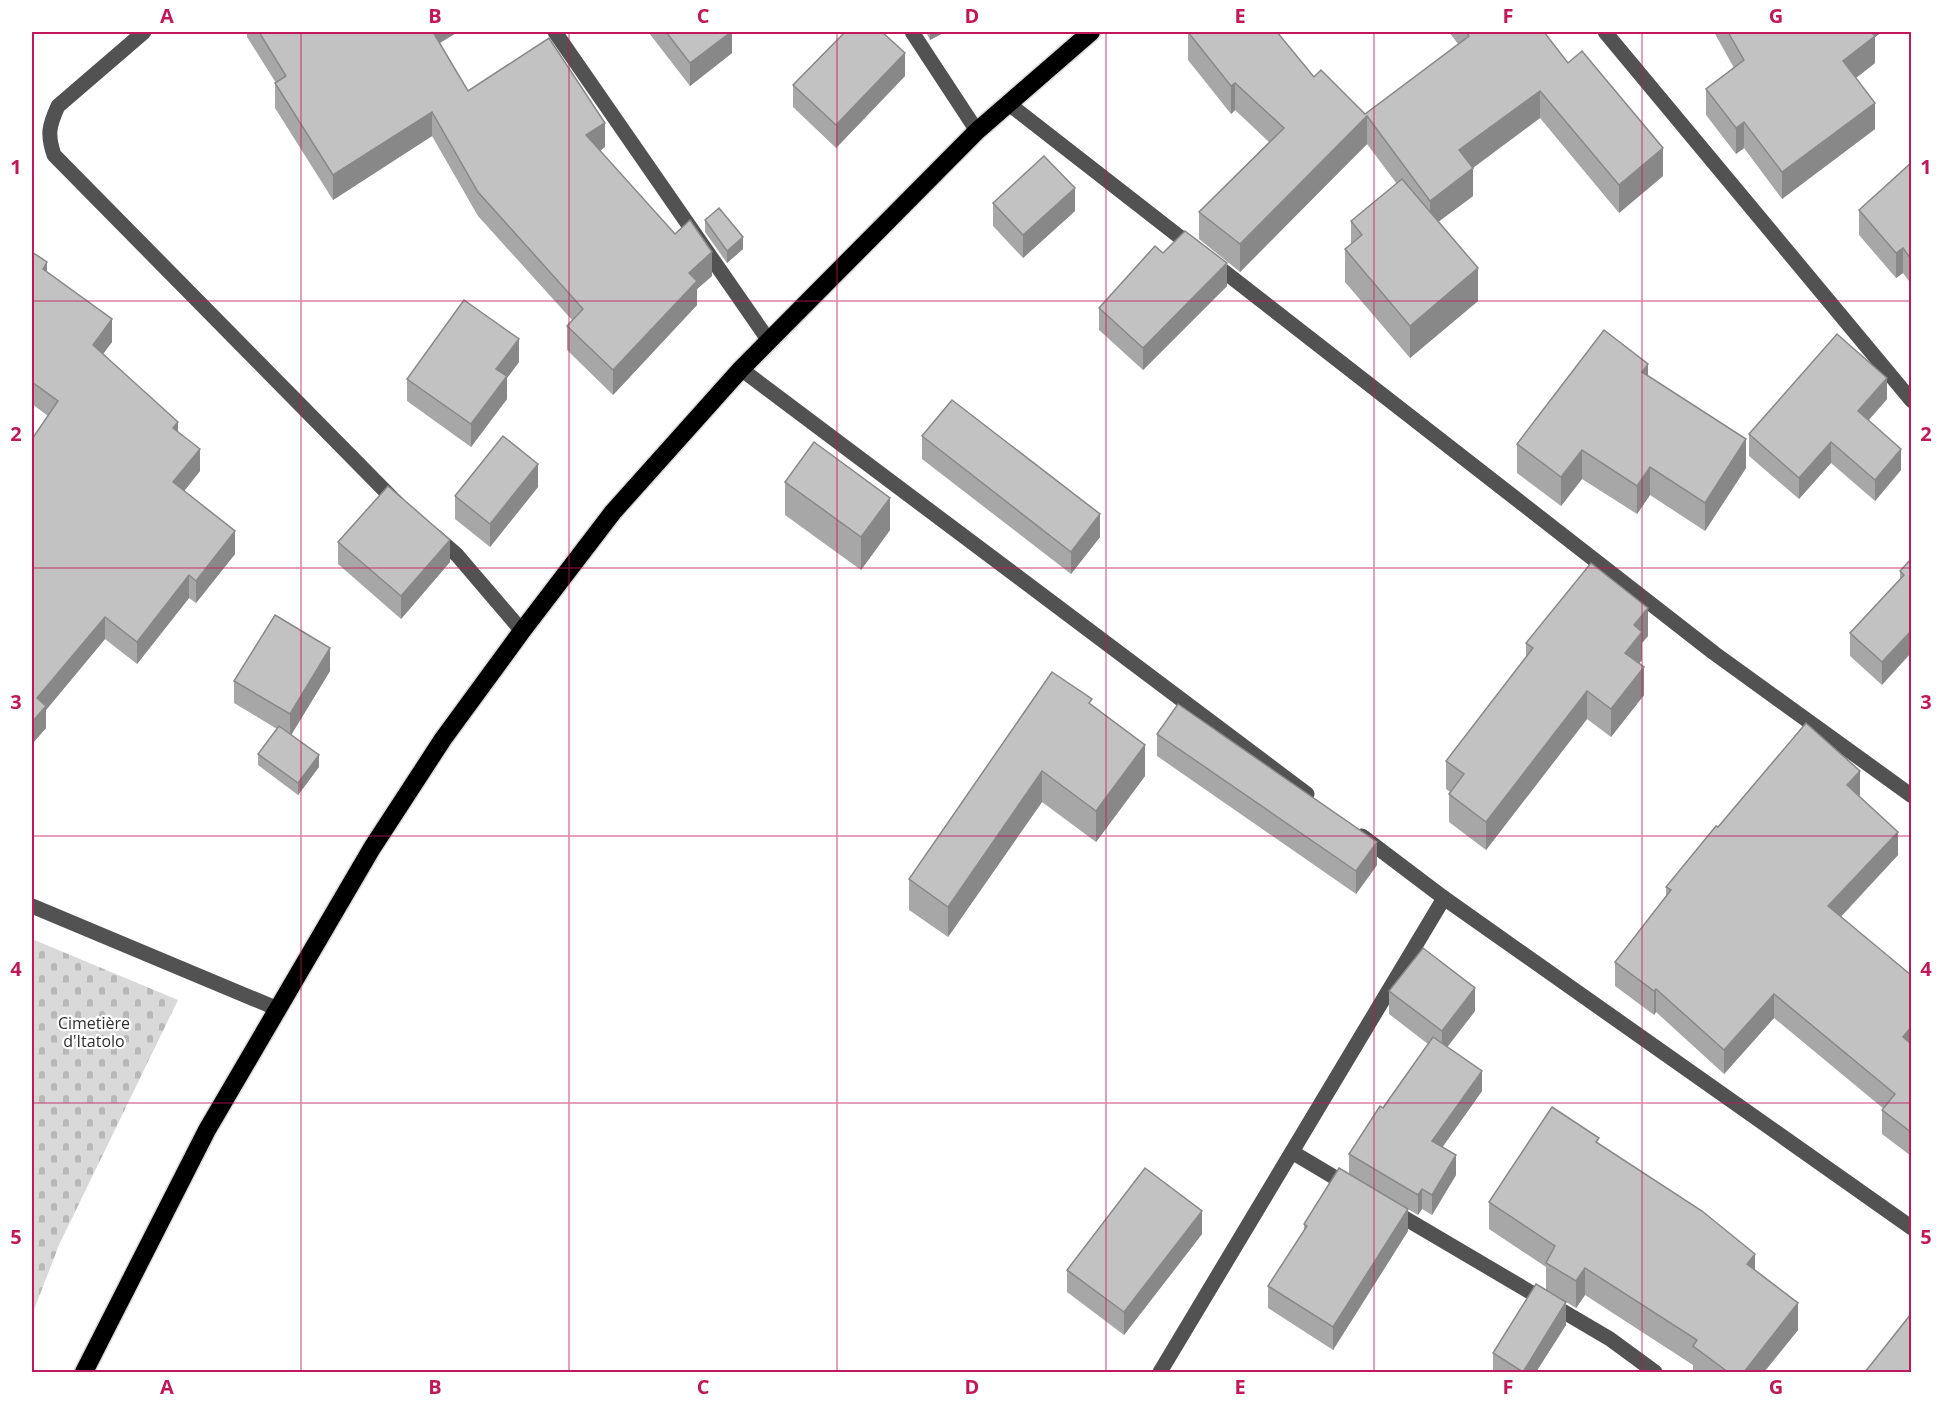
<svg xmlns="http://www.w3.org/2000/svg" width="1943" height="1404" font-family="'Open Sans',sans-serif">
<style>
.cemetery{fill:url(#cemetery-stones)}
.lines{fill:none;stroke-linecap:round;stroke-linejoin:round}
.highway-casing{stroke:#dbdbdb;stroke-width:21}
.minor{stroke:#525252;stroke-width:15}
.highway{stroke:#000;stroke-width:18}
.wall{fill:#a7a7a7}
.shaded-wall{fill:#888}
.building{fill:#c2c2c2;stroke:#888;stroke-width:1.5}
.grid{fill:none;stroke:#c2185b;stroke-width:1.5;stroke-opacity:0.55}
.labels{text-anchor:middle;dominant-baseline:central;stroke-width:4.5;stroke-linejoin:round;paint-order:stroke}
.park-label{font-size:16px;fill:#303030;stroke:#fff}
.neatline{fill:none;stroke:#c2185b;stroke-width:2}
.grid-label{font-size:20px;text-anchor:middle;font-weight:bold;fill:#c2185b}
</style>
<defs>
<pattern id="cemetery-stones" width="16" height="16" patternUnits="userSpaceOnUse" patternTransform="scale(1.5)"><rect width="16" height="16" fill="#d9d9d9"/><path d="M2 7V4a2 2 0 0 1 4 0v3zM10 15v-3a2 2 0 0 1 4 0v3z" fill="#b8b8b8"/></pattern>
</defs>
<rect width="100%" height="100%" fill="#fff"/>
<path class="cemetery" d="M32 939 178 1000 59 1245 32 1315Z"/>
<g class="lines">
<g class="highway-casing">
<path id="highway" d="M84 1372 207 1130 372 848 443 739 522 631 613 512 741 369 977 131 1091 32"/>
</g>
<g class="minor">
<path d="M144 32 58 106C49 126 47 134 54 155L399 505"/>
<path d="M555 32 769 341"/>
<path d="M912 32 977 131"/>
<path d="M1605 32 1912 401"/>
<path d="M1009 104 1714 653 1912 796"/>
<path d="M741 369 1307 794"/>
<path d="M435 536 457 555 522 631"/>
<path d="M1362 836 1444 898 1912 1228"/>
<path d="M32 906 278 1009"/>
<path d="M1292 1152 1349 1186"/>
<path d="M1391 1210 1610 1339 1655 1372"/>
<path d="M1160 1372 1444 898"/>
</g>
<use href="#highway" class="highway"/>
</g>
<g class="wall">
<path d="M247 32H458L440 43 468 91 605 147 600 151 712 276 697 289V305L613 395 567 350V326L572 320 478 216 432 136 333 200 275 108V83H276L247 37Z"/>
<path d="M649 32H732V53L690 86 649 33Z"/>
<path d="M926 32H945L930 40Z"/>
<path d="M1188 32 1314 77 1365 114 1458 44 1449 32H1544L1568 63 1663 176 1619 213 1540 118 1473 168V196L1438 222 1478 301 1410 358 1345 282V249L1351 244V221L1397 184 1367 144 1240 272 1199 239V212L1269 142 1235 110 1231 114 1188 60Z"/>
<path d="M1714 32H1882L1875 37V63L1856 78 1875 129 1782 199 1744 148 1736 154 1706 115V89L1734 68Z"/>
<path d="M905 76 836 148 793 107V85Z"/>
<path d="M1911 163V284L1903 273 1896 278 1859 235V210Z"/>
<path d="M993 203 1075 211 1023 258 993 226Z"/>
<path d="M705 220 743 249 727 263 705 232Z"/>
<path d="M32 252 47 272 112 342 102 354 178 432 200 471 184 491 235 554 196 603 189 598 137 664 105 639 46 710V728L32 744 48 416 32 404Z"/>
<path d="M1227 286 1143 370 1099 330V308Z"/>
<path d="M519 362 507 378V399L471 447 407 401V379Z"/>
<path d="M1648 376 1746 468 1705 531 1650 495 1637 514 1582 479 1561 506 1517 473V444Z"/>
<path d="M1887 399 1869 420 1901 470 1875 501 1831 463 1799 499 1749 456V434Z"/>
<path d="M922 436 1100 537 1071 574 922 459Z"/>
<path d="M785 482 890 530 861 570 785 515Z"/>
<path d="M538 487 490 547 455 519V496Z"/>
<path d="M338 542 450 562 401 619 338 564Z"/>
<path d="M1911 559 1882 685 1850 656V633L1900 580V571Z"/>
<path d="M1648 636 1642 643V660L1639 663 1644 695 1611 737 1587 719 1486 850 1449 822V794L1450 792 1446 789V761L1526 657V643Z"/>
<path d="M330 671 291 735 319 767 298 795 258 765V754L277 729 234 703V681Z"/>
<path d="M1092 706 1145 776 1096 842 1042 802 948 937 909 910V879Z"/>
<path d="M1157 734 1377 865 1356 894 1157 756Z"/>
<path d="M1860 795 1859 796 1898 855 1841 917 1911 975V1156L1882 1134V1110L1884 1109 1774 1018 1724 1074 1656 1012 1654 1015 1615 986V962L1666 896V887L1718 827Z"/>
<path d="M1389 991 1475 1011 1447 1047 1482 1091 1442 1147 1456 1175 1432 1215 1422 1209 1418 1215 1408 1209V1231L1333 1350 1268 1308V1286L1304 1231V1224L1349 1174V1154L1428 1044 1389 1014Z"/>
<path d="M1599 1144 1755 1270 1798 1330 1764 1372H1693V1365L1585 1295 1576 1308 1566 1302V1325L1536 1372H1493V1353L1546 1290V1267L1489 1229V1202Z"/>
<path d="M1202 1234 1124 1335 1067 1292V1270Z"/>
</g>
<g class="shaded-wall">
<path d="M429 32H458L429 49Z"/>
<path d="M731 32H732V53L690 86V63Z"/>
<path d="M930 32H945L930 40Z"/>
<path d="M1863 32H1882L1875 37V63L1843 88V61Z"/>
<path d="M905 53V76L836 148V125Z"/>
<path d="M1235 83V110L1231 114V86Z"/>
<path d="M1540 91V118L1459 178V150Z"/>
<path d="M1875 103V129L1782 199V172Z"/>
<path d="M432 112V136L333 200V175Z"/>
<path d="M1367 116V144L1240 272V244Z"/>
<path d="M1744 122V148L1736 154V128Z"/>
<path d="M605 123V147L586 160V135Z"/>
<path d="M1663 148V176L1619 213V185Z"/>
<path d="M1473 168V196L1430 228V201Z"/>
<path d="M1075 188V211L1023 258V235Z"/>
<path d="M743 237V249L727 263V251Z"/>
<path d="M1903 248V273L1896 278V253Z"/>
<path d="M712 252V276L697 289V305L613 395V370L689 273Z"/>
<path d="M47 262V284L43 269Z"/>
<path d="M1227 263V286L1143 370V348Z"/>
<path d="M1478 268V301L1410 358V326Z"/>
<path d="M112 319V342L93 368V345Z"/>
<path d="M519 339V362L507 378V399L471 447V424L496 369Z"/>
<path d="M1648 364V392L1642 372Z"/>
<path d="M1887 378V399L1858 432V411Z"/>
<path d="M178 422V445L173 428Z"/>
<path d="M1746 439V468L1705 531V503Z"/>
<path d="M1831 442V463L1799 499V478Z"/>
<path d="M200 449V471L173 505V482Z"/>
<path d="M1901 449V470L1875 501V480Z"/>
<path d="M1582 450V479L1561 506V477Z"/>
<path d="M538 464V487L490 547V524Z"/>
<path d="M1650 467V495L1637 514V486Z"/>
<path d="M890 498V530L861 570V537Z"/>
<path d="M1100 514V537L1071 574V552Z"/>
<path d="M235 531V554L196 603V581Z"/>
<path d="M450 540V562L401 619V596Z"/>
<path d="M189 575V598L137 664V642Z"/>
<path d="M1648 608V636L1642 643V660L1625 681V653L1634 625Z"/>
<path d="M105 617V639L46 710V728L32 744V722L37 698Z"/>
<path d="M1911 631V653L1882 685V662Z"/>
<path d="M330 648V671L290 737V714Z"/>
<path d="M1644 667V695L1611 737V709Z"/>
<path d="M1587 691V719L1486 850V822Z"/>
<path d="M1145 745V776L1096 842V811Z"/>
<path d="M319 755V767L298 795V783Z"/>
<path d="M1042 771V802L948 937V907Z"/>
<path d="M1860 771V795L1847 809V785Z"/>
<path d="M1898 832V855L1828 930V906Z"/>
<path d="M1377 842V865L1356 894V871Z"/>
<path d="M1475 988V1011L1442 1054V1031Z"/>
<path d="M1656 989V1012L1654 1015V991Z"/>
<path d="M1774 994V1018L1724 1074V1050Z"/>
<path d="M1911 1027V1051L1903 1037Z"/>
<path d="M1482 1071V1091L1432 1162V1141Z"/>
<path d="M1456 1155V1175L1432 1215V1195Z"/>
<path d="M1422 1189V1209L1418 1215V1195Z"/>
<path d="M1408 1209V1231L1333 1350V1327Z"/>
<path d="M1202 1211V1234L1124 1335V1312Z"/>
<path d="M1755 1254V1280L1747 1264Z"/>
<path d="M1585 1268V1295L1576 1308V1281Z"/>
<path d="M1566 1302V1325L1536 1372H1523Z"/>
<path d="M1798 1303V1330L1764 1372H1744Z"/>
</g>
<g class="building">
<path d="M259 32H433L468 91 549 38 605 123 586 135 675 234 690 220 712 252 689 273 697 281 613 370 567 326 583 309 478 192 432 112 333 175 275 83 286 76Z"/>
<path d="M666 32H731L690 63Z"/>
<path d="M845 32H882L905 53 836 125 793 85Z"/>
<path d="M1188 32H1277L1314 77 1321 70 1365 114 1469 36 1466 32H1544L1568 63 1582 51 1663 148 1619 185 1540 91 1459 150 1473 168 1430 201 1367 116 1240 244 1199 212 1284 128 1235 83 1231 86Z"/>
<path d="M1728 32H1871L1875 36 1843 61 1875 103 1782 172 1744 122 1736 128 1706 89 1744 60Z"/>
<path d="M1044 156 1075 188 1023 235 993 203Z"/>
<path d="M1911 163V259L1903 248 1896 253 1859 210Z"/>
<path d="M1402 179 1478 268 1410 326 1345 249 1362 235 1351 221Z"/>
<path d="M719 208 743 237 727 251 705 220Z"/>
<path d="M1185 231 1227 263 1143 348 1099 308 1155 246 1163 253Z"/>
<path d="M32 252 47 262 43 269 112 319 93 345 178 422 173 428 200 449 173 482 235 531 196 581 189 575 137 642 105 617 37 698 46 706 32 722V439L58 401 32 382Z"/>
<path d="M464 300 519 339 496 369 507 376 471 424 407 379Z"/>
<path d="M1604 330 1648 364 1642 372 1746 439 1705 503 1650 467 1637 486 1582 450 1561 477 1517 444Z"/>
<path d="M1837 334 1887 378 1858 411 1901 449 1875 480 1831 442 1799 478 1749 434Z"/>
<path d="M952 400 1100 514 1071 552 922 436Z"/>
<path d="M503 436 538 464 490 524 455 496Z"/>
<path d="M814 442 890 498 861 537 785 482Z"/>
<path d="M388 486 450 540 401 596 338 542Z"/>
<path d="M1911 559V631L1882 662 1850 633 1904 575 1900 571Z"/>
<path d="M1591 563 1648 608 1634 625 1642 632 1625 653 1644 667 1611 709 1587 691 1486 822 1449 794 1464 774 1446 761 1533 648 1526 643Z"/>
<path d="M275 615 330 648 290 714 234 681Z"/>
<path d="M1052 672 1092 699 1089 703 1145 745 1096 811 1042 771 948 907 909 879Z"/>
<path d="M1178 704 1377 842 1356 871 1157 734Z"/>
<path d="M1806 723 1860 771 1847 785 1898 832 1828 906 1911 975V1027L1903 1037 1911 1044V1132L1882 1110 1895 1094 1774 994 1724 1050 1656 989 1654 991 1615 962 1671 890 1666 887 1716 826 1718 827Z"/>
<path d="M279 726 319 755 298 783 258 754Z"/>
<path d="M1423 948 1475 988 1442 1031 1389 991Z"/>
<path d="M1433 1037 1482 1071 1432 1141 1456 1155 1432 1195 1422 1189 1418 1195 1349 1154 1380 1106 1383 1108Z"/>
<path d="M1552 1107 1599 1138 1596 1142 1702 1211 1755 1254 1747 1264 1798 1303 1744 1372H1728L1693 1346 1697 1340 1585 1268 1576 1281 1546 1263 1555 1246 1489 1202Z"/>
<path d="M1145 1168 1202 1211 1124 1312 1067 1270Z"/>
<path d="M1339 1168 1408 1209 1333 1327 1268 1286 1307 1226 1304 1224Z"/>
<path d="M1536 1284 1566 1302 1523 1372 1493 1353Z"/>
<path d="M1911 1314V1372H1865Z"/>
</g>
<path class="grid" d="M301 32V1372M569 32V1372M837 32V1372M1106 32V1372M1374 32V1372M1642 32V1372M32 301H1912M32 568H1912M32 836H1912M32 1103H1912"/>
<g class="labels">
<g class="park-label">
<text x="94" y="1023">Cimetière<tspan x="94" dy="18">d'Itatolo</tspan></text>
</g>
</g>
<rect width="1943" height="1404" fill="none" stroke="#ffffff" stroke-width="66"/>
<rect x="33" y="33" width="1877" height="1338" class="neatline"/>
<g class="grid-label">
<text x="167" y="23">A</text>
<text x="435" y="23">B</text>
<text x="703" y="23">C</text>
<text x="972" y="23">D</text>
<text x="1240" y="23">E</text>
<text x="1508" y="23">F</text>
<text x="1776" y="23">G</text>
<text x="16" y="174">1</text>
<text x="1926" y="174">1</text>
<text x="16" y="441">2</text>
<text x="1926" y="441">2</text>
<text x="16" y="709">3</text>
<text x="1926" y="709">3</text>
<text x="16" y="976">4</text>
<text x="1926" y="976">4</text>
<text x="16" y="1244">5</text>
<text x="1926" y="1244">5</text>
<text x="167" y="1394">A</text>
<text x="435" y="1394">B</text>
<text x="703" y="1394">C</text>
<text x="972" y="1394">D</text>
<text x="1240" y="1394">E</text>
<text x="1508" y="1394">F</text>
<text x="1776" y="1394">G</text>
</g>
</svg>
